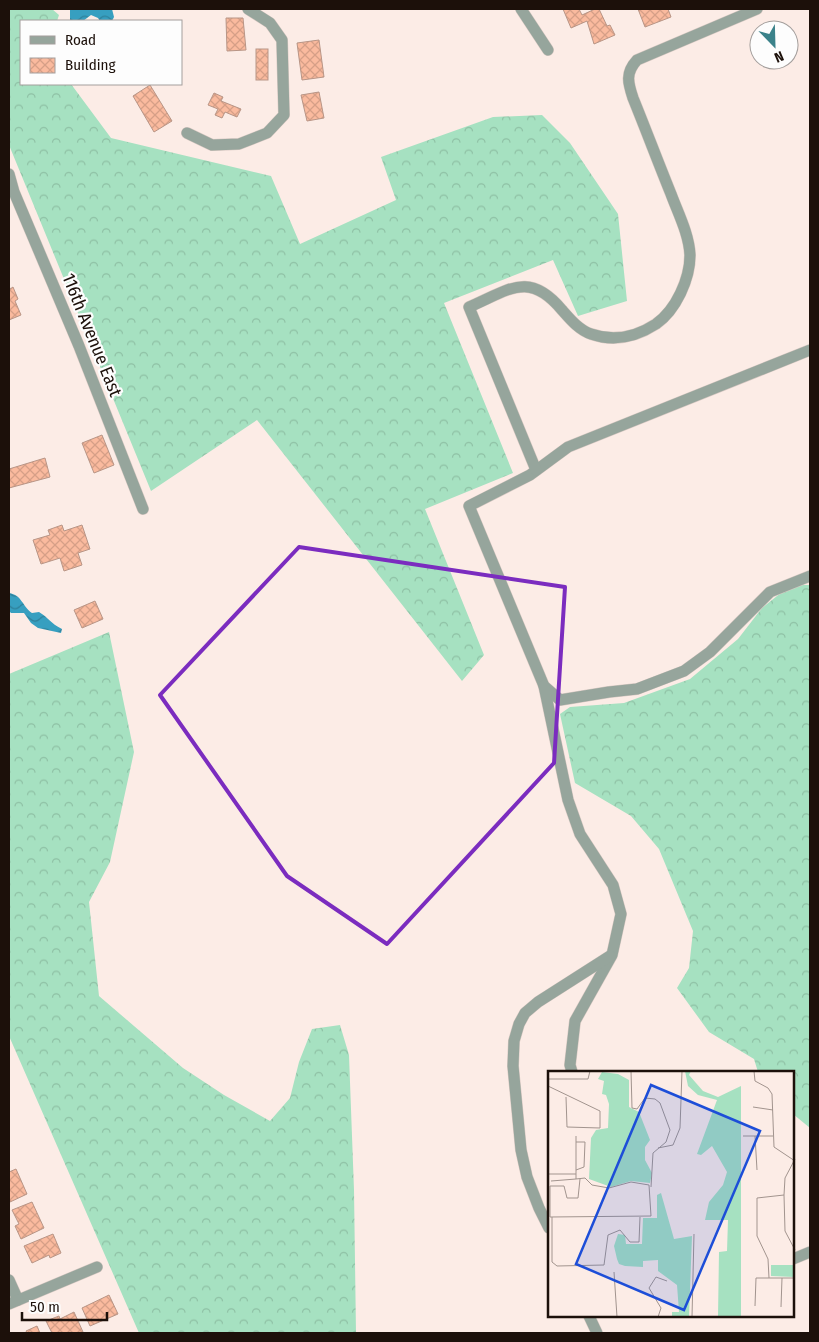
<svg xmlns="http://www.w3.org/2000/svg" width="819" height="1342" font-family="'Fira Sans Condensed',sans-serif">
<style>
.forest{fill:url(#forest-crowns)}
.water{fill:url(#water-waves)}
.building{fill:url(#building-cross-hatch);stroke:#b89586}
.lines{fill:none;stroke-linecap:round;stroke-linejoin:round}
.minor-casing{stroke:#d8c9c3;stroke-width:12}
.minor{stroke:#96a59c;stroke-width:11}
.marked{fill:none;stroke:#7b2cbf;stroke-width:4;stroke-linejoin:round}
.labels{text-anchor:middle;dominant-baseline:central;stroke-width:4.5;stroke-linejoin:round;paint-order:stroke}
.street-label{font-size:18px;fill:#1c100a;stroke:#fdfdfd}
.inset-road{fill:none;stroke:#a2948e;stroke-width:1}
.view{fill:#1d4ed8;fill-opacity:0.15;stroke:#1d4ed8;stroke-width:2.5}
.inset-edge{fill:none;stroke:#1c100a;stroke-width:2.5}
</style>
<defs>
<pattern id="forest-crowns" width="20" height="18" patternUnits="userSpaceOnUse" patternTransform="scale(1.25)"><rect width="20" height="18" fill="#a6e1c1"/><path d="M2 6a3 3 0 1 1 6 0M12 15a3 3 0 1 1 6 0" fill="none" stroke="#8ec0a4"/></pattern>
<pattern id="water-waves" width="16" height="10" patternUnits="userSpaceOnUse" patternTransform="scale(1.25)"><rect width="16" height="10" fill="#379fc0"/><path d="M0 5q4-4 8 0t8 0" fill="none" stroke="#2e809a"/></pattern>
<pattern id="building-cross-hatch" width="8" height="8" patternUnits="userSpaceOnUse" patternTransform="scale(1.25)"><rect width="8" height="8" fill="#faba9e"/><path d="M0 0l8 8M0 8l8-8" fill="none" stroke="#d69f87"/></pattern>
</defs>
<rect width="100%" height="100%" fill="#fcece6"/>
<g class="forest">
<path d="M9 9H52L59 15 57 21H21V84H71L111 138 271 176 300 244 396 200 381 157 493 117 542 115 570 143 618 214 627 301 578 316 553 260 444 303 513 473 425 509 484 655 462 681 257 420 151 491 9 145Z"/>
<path d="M802 585H810V1128L793 1114V1072H758L754 1059 709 1032 677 988 689 968 693 931 659 849 631 816 575 783 560 714 570 707 624 703 690 679 738 639 762 608 782 592Z"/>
<path d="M109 632 134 752 110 862 89 902 99 996 183 1068 224 1095 270 1121 290 1098 299 1062 312 1029 340 1025 349 1055 354 1190 356 1333H139L9 1036V674Z"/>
</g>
<g class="water">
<path d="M70 9H112L114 17 112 21H100L98 18 91 15 83 21H70Z"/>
<path d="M9 593C22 595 22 606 32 613L39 612C49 618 50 623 62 629L61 633 38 628 31 623 24 613H11L9 611Z"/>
</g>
<g class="building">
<path d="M563 9H579L582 15 595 9H599L607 26 610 25 615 35 594 44 587 21 571 28Z"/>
<path d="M638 9H668L671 17 645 27Z"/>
<path d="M226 18H243L246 50 227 51Z"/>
<path d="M319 40 324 77 302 80 297 43Z"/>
<rect x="256" y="49" width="12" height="31"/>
<path d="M150 85 172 121 154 132 133 96Z"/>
<path d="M319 92 324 118 307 121 301 95Z"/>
<path d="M214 93 223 97 221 101 241 109 237 117 225 112 222 118 215 115 218 109 208 105Z"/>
<path d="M9 285 10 289 13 287 18 299 15 301 21 315 9 320Z"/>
<path d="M102 435 114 465 94 473 82 443Z"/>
<path d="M45 458 50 477 9 488V469Z"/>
<path d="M62 525 64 531 82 525 90 549 78 553 82 565 64 571 60 558 41 564 33 540 50 535 48 530Z"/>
<path d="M95 601 103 619 82 628 74 610Z"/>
<path d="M16 1169 27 1194 10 1202 9 1198V1172Z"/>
<path d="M32 1202 44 1228 21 1239 15 1226 19 1224 12 1210Z"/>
<path d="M53 1234 61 1253 50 1258 49 1255 32 1263 24 1246Z"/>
<path d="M109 1295 118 1314 90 1326 82 1308Z"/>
<path d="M74 1312 83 1332 80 1333H52L46 1321 59 1316 60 1319Z"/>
<path d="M37 1326 40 1333H27L26 1331Z"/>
</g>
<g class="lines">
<g class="minor-casing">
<g id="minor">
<path d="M521 9 548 50"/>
<path d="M187 133 212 145 239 144 267 133 284 115 282 40 270 23 248 9"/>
<path d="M9 174 14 192 79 346 143 509"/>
<path d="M810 350 568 447 530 475 469 506 544 686 560 700 609 692 637 689 684 671 710 652 770 592 810 576"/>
<path d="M536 470 469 307C509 290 529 270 562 310 570 319 579 330 591 334 614 342 636 337 656 324 676 310 690 279 690 255 689 234 678 213 671 194 658 162 646 130 633 98 628 83 625 73 637 60L757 9"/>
<path d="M544 686 568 800 580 834 613 885 621 914 612 955 575 1021 570 1065 572 1072"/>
<path d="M549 1228 539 1208 527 1177 521 1150 513 1066 514 1041 519 1024 525 1013 538 1002 610 956"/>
<path d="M793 1259 810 1252"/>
<path d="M9 1280 18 1300"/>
<path d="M9 1304 97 1267"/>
<path d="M589 1316 597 1333"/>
</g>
</g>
<use href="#minor" class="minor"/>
</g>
<path class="marked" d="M299 547 565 587 554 763 387 944 287 876 160 695Z"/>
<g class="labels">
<g class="street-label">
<text transform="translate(92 335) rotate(68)">116th Avenue East</text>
</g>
</g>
<g transform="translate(548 1071)">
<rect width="246" height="246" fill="#fcece6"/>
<path d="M223 194H246V206L223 205Z" fill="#a6e1c1"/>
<path d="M137 0H143L141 4 155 20 170 26 193 15V246H170L171 181 179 180 180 149H157L161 131 175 114 179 101 164 75 153 84 149 83 169 29 150 24 140 15ZM54 1 70 3 81 9V36L91 41 102 69 97 76V89L104 102 102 112 83 110 63 116 41 108 43 67 48 59 60 57 61 33 58 24 54 23 56 10 50 8ZM113 122 126 168 144 165 141 246 124 245V241H131L129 214 110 200V189L95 190V196L77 195 71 193 69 188 66 175 70 163 77 164 78 173H94L95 147H109V124Z" fill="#a6e1c1"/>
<path class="inset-road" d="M83 0 84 37 89 38 97 27 107 28 112 32 122 59 118 71 105 82 103 116M206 0 207 10 220 17 224 23 226 76 247 90M0 8H40L42 0M0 15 52 40V57L19 56 18 26M205 36 225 39M195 65H225M207 65 209 99M28 71H37L36 96 28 99M110 77 125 74 132 57 134 0M247 88 237 107 236 124 237 160 247 179M0 103H28V65M28 108 37 107 44 114 61 117 83 111 101 114 103 145 2 146V115H16L19 127H30L32 108M3 110 28 108V103M4 146V191L9 195 56 194 60 164 72 159 82 171H91L92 146M66 201 69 246M221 207 220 188 209 165V127L236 124M207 235 208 207H247M233 236 234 207M110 246 113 237 101 217 108 206 119 210M144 246 146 163"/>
<path class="view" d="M103 14 212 60 136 239 28 193Z"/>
<rect width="246" height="246" class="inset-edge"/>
</g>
<rect width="819" height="1342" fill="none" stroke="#1c100a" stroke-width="20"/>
<rect x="20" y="20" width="162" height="65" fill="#fdfdfd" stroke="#a39e9c"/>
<rect x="30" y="36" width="25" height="8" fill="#96a59c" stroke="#a39e9c"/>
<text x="65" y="45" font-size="15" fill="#1c100a">Road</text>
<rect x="30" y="58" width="25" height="15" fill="url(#building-cross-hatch)" stroke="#a39e9c"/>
<text x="65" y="70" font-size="15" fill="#1c100a">Building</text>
<g transform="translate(774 45) rotate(157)"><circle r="24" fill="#fdfdfd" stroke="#a39e9c"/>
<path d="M0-4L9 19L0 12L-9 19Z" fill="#3b828a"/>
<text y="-8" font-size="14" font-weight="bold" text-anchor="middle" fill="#1c100a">N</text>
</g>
<path d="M22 1312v8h85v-8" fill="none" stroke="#1c100a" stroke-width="2.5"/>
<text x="30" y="1312" font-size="15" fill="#1c100a" stroke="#fdfdfd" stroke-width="4" paint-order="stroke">50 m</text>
</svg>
